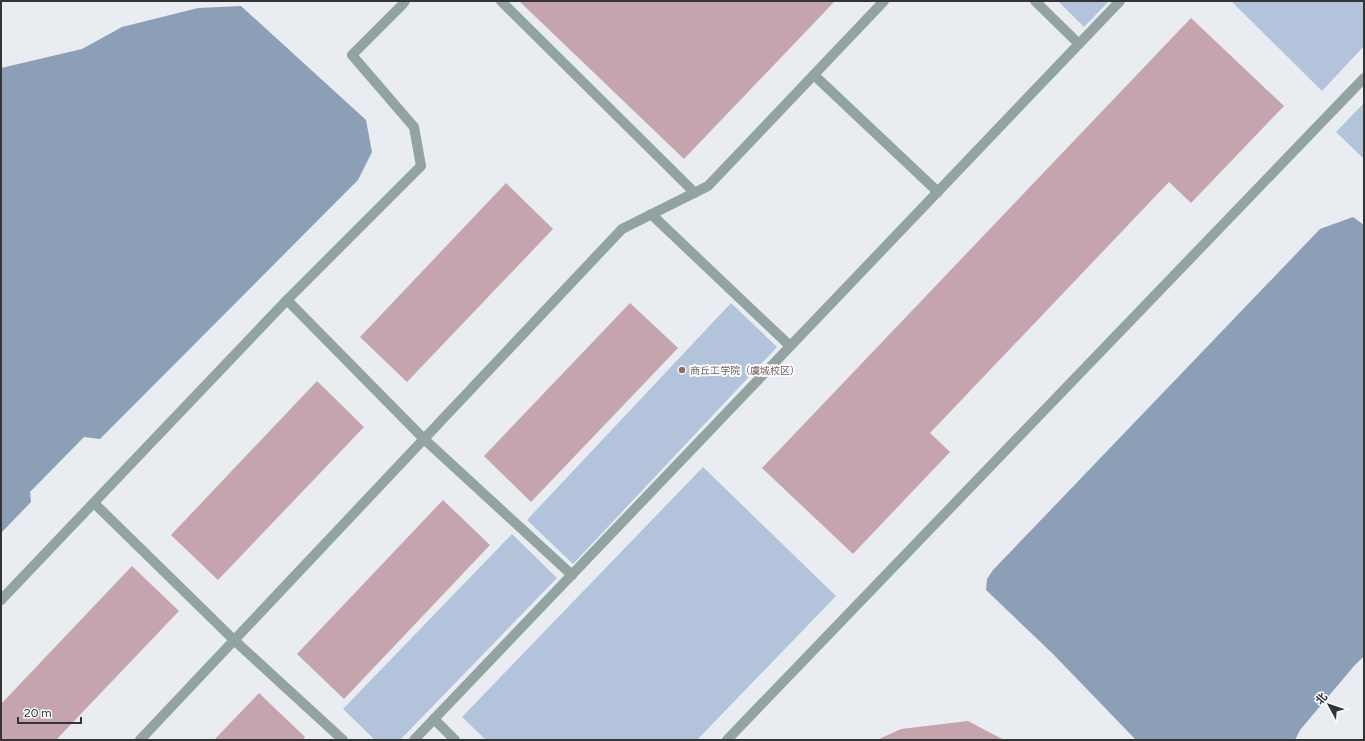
<svg xmlns="http://www.w3.org/2000/svg" width="1365" height="741" font-family="Figtree,'Noto Sans SC',sans-serif">
<style>
.green{fill:#b3c3dc}
.water{fill:#8c9fb7}
.building{fill:#c5a4ad}
.lines{fill:none;stroke-linecap:round;stroke-linejoin:round}
.service{stroke:#93a3a1;stroke-width:10}
.education-dot{fill:#8d6e63;stroke:#f7fafe;stroke-width:1.5}
.labels{text-anchor:middle;dominant-baseline:central;stroke-width:4;stroke-linejoin:round;paint-order:stroke}
.education-label{font-size:10px;fill:#785e54;stroke:#f7fafe;text-anchor:start}
</style>
<rect width="100%" height="100%" fill="#e9edf2"/>
<g class="green">
<path d="M1058 1H1109L1084 27Z"/>
<path d="M1231 1H1364V46L1322 91Z"/>
<path d="M1364 103V159L1336 132Z"/>
<path d="M731 303 777 347 573 564 527 520Z"/>
<path d="M703 467 836 596 697 740H486L462 717Z"/>
<path d="M512 534 557 578 400 740H375L343 709Z"/>
</g>
<g class="water">
<path d="M241 6 366 120 372 152 358 180 100 439 84 437 30 492 31 502 1 533V68L82 49 122 27 198 8Z"/>
<path d="M1353 217 1364 225V656L1354 666 1300 730 1295 740H1136L1052 653 986 590 987 579 993 570 1320 229Z"/>
</g>
<g class="building">
<path d="M519 1H835L684 159Z"/>
<path d="M1191 18 1284 106 1191 203 1169 182 930 433 950 452 853 554 762 468Z"/>
<path d="M506 183 553 229 407 382 360 337Z"/>
<path d="M630 303 678 348 531 502 484 456Z"/>
<path d="M317 381 364 427 218 580 171 535Z"/>
<path d="M443 500 490 545 344 699 297 654Z"/>
<path d="M132 566 179 611 56 740H1V704Z"/>
<path d="M259 693 305 737 303 740H214Z"/>
<path d="M968 721 1004 740H877L901 729Z"/>
</g>
<g class="lines">
<g class="service">
<path d="M501 1 695 193"/>
<path d="M1035 1 1079 44"/>
<path d="M814 75 938 192"/>
<path d="M651 214 790 346"/>
<path d="M287 300 424 439 572 575"/>
<path d="M94 503 234 640 343 740"/>
<path d="M1 600 287 300 421 166 414 127 352 55 402 5 405 1"/>
<path d="M434 719 455 740"/>
<path d="M140 740 622 229 708 186 884 1"/>
<path d="M414 740 1120 1"/>
<path d="M727 740 1364 78"/>
</g>
</g>
<circle class="education-dot" cx="682" cy="370" r="4"/>
<g class="labels">
<g class="education-label">
<text x="690" y="370">商丘工学院（虞城校区）</text>
</g>
</g>
<rect width="1365" height="741" fill="none" stroke="#323436" stroke-width="4"/>
<g transform="translate(1329 705) rotate(310)" stroke="#f7fafe" stroke-width="3" paint-order="stroke">
<path d="M0-3L7 15L0 10L-7 15Z" fill="#323436"/>
<text y="-6" font-size="11" font-weight="bold" text-anchor="middle" fill="#323436">北</text>
</g>
<path d="M18 717v6h63v-6" fill="none" stroke="#323436" stroke-width="2"/>
<text x="24" y="717" font-size="12" fill="#323436" stroke="#f7fafe" stroke-width="3" paint-order="stroke">20 m</text>
</svg>
